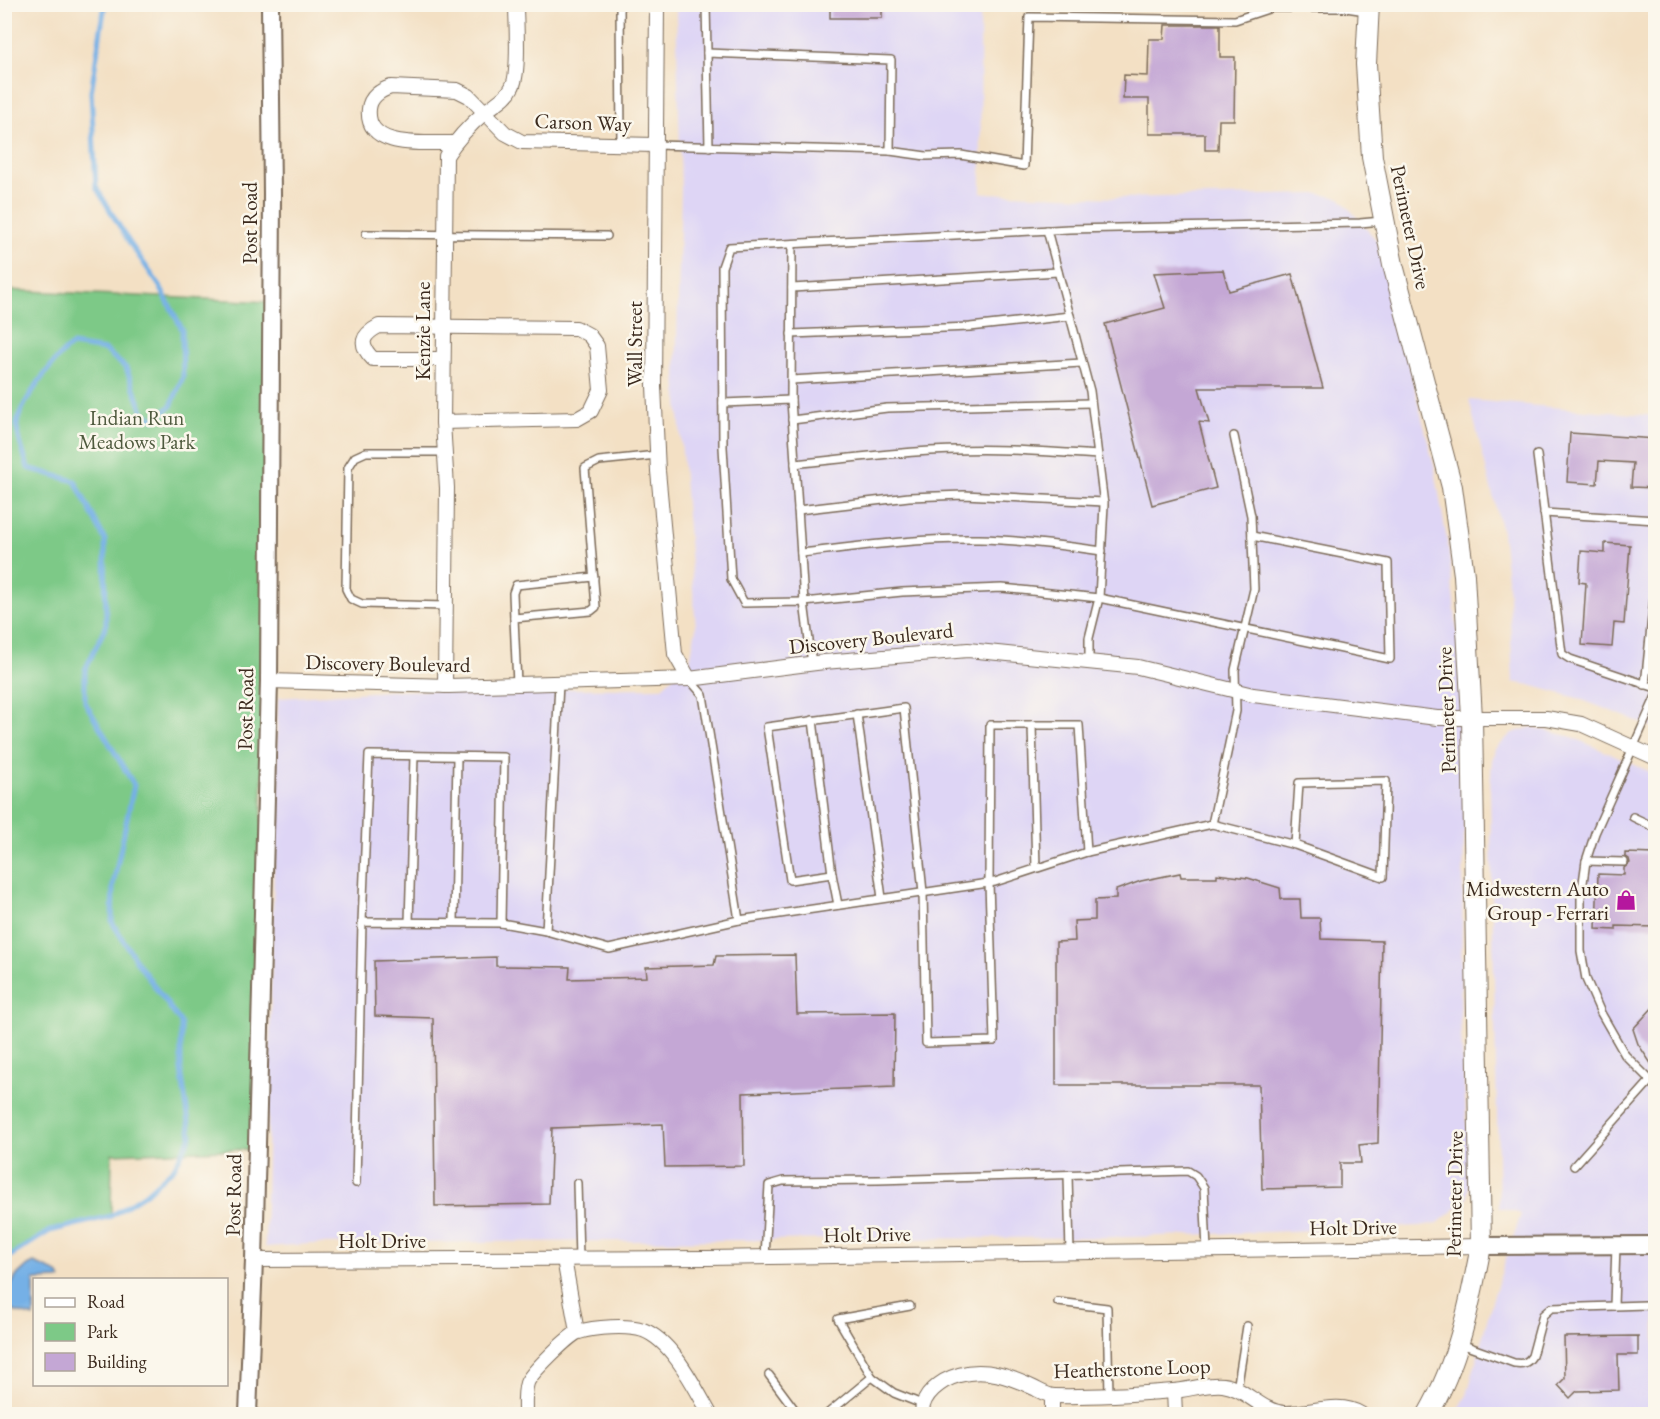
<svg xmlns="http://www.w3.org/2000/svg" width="1660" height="1419" font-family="'EB Garamond',serif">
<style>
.built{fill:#ded5f5}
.green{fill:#7dc987;stroke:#5c7a52;stroke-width:1.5}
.water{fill:#75b0e6;stroke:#586d82;stroke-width:1.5}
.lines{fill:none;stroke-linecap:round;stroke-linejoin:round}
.stream{stroke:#75b0e6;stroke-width:5}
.building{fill:#c4a7d5}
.service-casing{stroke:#7b6a58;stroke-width:10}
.minor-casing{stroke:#7b6a58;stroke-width:16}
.tertiary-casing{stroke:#7b6a58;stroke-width:20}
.secondary-casing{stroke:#7b6a58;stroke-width:22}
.service{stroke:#fff;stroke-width:7}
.minor{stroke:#fff;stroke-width:14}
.tertiary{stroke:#fff;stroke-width:16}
.secondary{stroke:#fff;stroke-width:20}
.labels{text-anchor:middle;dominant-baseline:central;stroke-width:5;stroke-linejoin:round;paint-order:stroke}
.street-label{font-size:21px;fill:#3b2a1e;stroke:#fbf7ec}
.park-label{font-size:21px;fill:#4f5a3e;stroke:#fbf7ec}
.poi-label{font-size:21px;fill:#3b2a1e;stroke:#fbf7ec;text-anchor:end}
</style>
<rect width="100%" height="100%" fill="#fbf7ec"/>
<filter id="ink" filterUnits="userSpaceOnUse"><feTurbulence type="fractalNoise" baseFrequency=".0167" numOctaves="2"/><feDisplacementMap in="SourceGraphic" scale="12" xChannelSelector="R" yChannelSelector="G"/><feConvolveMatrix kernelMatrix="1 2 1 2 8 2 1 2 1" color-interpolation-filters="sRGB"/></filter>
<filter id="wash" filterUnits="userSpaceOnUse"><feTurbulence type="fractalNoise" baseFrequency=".008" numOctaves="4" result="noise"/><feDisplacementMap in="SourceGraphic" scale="24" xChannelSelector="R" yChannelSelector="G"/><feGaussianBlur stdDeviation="1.35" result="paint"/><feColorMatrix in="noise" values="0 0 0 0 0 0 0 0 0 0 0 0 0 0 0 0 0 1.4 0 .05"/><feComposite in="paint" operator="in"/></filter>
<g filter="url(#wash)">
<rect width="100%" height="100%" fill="#f3e0c4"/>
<g class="built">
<path d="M676 5H980L981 193 1117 198 1319 194 1340 198 1378 242 1435 470 1449 553 1461 671 1465 796 1460 1018 1470 1180 1467 1199 1438 1223 1420 1226 1133 1237 475 1242 309 1244 265 1247 278 698 390 691 661 688 690 661 696 628 676 377 681 190Z"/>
<path d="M1469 400 1655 416V728L1577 698 1530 685 1513 682 1509 596 1502 532Z"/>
<path d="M1532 727 1572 737 1655 774V1414H1456L1467 1395 1493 1298 1521 1214 1499 1207 1490 788 1492 761 1495 749 1512 733Z"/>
</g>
<path class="green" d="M5 290 271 302 256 1149 112 1154 111 1216 50 1231 5 1260Z"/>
<path class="water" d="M34 1263 58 1273 61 1279 34 1280V1317L13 1311 7 1304C9 1284 16 1271 34 1263Z"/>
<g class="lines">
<path class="stream" d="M4 1260 50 1231 111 1216 145 1194 174 1168 191 1136 181 1070V1023L137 962 112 922 113 885 134 785 85 702V670L106 626 105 540 75 481 28 468C25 456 18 440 17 427 16 408 56 356 72 345L105 350 126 368 144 414 155 419 171 406 183 377 182 329 159 285 129 242 96 187 91 92 105 4"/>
</g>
<g id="blocks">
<g class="building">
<rect x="830" y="4" width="52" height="14"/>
<path d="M1165 25H1220V57H1235L1234 120H1219L1218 150H1205V134H1149V99H1123L1124 75 1148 76 1149 39H1164Z"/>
<path d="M1223 270 1229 291 1292 274 1323 388H1199L1209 423 1199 422 1216 488 1152 505 1105 324 1165 308 1154 273Z"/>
<path d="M1570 433 1656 439V488L1631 487 1633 463 1599 461 1597 484 1567 482Z"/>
<path d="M1605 543 1630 545 1624 624 1614 623 1612 647 1582 645 1586 583 1579 582 1581 551 1605 553Z"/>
<path d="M1625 853 1656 854V927L1616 926V930L1596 929 1598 874 1624 875V868L1630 863 1629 859 1625 856Z"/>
<path d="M1180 873 1181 877H1217V874L1248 878 1280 888 1281 899H1300L1301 918H1320L1321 939 1382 941 1378 1143 1359 1145 1361 1163H1340V1187L1262 1189 1259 1085H1056V942L1075 941 1074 921 1095 920V900L1116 899V890L1141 881Z"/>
<path d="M795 955 797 1014 895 1013 894 1087 743 1093 744 1166 665 1167 663 1124 552 1128 549 1204 435 1206 433 1018 375 1016 374 961 496 957V966L570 967 569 979 647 977 646 967 714 965 716 956Z"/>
<path d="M1656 1004V1071L1638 1044 1633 1029Z"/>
<path d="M1638 1336V1355H1618L1619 1390 1577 1391 1570 1398 1558 1385 1565 1378 1564 1337Z"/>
</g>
</g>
</g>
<g filter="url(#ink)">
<use href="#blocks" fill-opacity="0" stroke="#7b6a58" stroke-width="1.5"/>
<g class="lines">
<g class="service-casing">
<g id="service">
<path d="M620 4 621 144"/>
<path d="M706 4 707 53"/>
<path d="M655 145 890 151 891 60 707 53 709 147"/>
<path d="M890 151 926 156 961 155 1024 166 1029 17 1235 20 1271 8H1346L1366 11"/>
<path d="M1047 230 1090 391 1104 505 1099 598 1390 659 1388 563 1252 536"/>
<path d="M366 234 607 236"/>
<path d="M792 288 1058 272"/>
<path d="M791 334 970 327 1070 316"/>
<path d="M791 380 1082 363"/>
<path d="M791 400 792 245"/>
<path d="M723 403 791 400 804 602 902 592 1002 588 1099 598 1089 638V662"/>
<path d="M792 420 887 408 1091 403"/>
<path d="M446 452H366L355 457 348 468 346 589 351 599 362 604 446 606"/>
<path d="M1537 455 1562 654 1570 659 1656 688"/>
<path d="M795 464C867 456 939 447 1011 450 1040 451 1069 453 1098 455"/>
<path d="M798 510 909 497 964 495 1104 502"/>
<path d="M1544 513 1656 520"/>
<path d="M801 553C860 546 919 538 979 539 1020 540 1061 545 1102 551"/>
<path d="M514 618 513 593 516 585 594 577"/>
<path d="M812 664 804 602 744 603 731 579 723 447 722 267 729 247 1069 229 1360 223 1382 221"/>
<path d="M689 679 703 695 739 920 995 882 1087 852 1212 824 1236 711 1235 670 1254 589 1251 516 1234 436"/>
<path d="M517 684 514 618 591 611 596 607 585 468 599 461 657 455"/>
<path d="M559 684 546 931 609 949 739 920"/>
<path d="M1645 685 1656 579"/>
<path d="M1656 696 1595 833 1586 861 1581 897V951L1586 979 1601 1013 1625 1055 1656 1086"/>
<path d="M857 714 882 898"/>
<path d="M813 720 832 874"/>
<path d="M1032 725 1036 868"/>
<path d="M1633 817 1656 828"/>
<path d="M1212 824 1295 845 1383 877 1386 781 1299 783 1295 845"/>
<path d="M1586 861 1624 862"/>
<path d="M838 905 832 874 790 880 767 727 904 708 923 892 926 1043 994 1041 989 883 990 725H1079L1087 852"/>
<path d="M362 922 369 755 504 757 501 923"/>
<path d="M409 922 414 756"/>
<path d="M454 922 457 757"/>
<path d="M1574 1166 1650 1081"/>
<path d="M1068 1175 1070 1253"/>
<path d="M356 1183 362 922 501 923 546 931"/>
<path d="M577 1183 579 1259"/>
<path d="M765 1257 769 1185 783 1181 878 1180 1188 1171 1196 1176 1204 1188 1207 1250"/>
<path d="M1058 1302 1107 1308 1109 1394"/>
<path d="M910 1306 838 1319 872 1377 894 1393 922 1404"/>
<path d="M1614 1306 1616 1245"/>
<path d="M1461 1344 1514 1363C1522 1364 1527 1364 1532 1356L1543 1315 1551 1308 1646 1305 1656 1308"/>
<path d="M769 1375 798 1414"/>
<path d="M1237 1390 1247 1326"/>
<path d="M827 1414 872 1377"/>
</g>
</g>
<g class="minor-casing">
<g id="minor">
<path d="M657 4 654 386 658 471 675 654 689 679"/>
<path d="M454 143C428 142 365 151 369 109 370 97 381 90 391 87L457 90 469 96 505 133 522 142 655 145"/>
<path d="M443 422 577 419 591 411 601 390 597 346 589 335 576 328 379 326C362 335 358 344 373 359H443"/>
<path d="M269 681 449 686 689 679 824 662 968 650 1138 667 1253 695 1437 718H1546L1581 724 1656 758"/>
<path d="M445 686 447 488 443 422 446 156C456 140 470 125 485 112 494 104 507 98 512 87 520 74 516 22 516 4"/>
<path d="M564 1259 577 1332"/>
<path d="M254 1260 708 1258 1481 1246"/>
<path d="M1174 1391 1175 1414"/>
<path d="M1052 1396V1414"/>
<path d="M525 1414C525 1405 524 1392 527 1383 530 1374 570 1334 579 1332 594 1327 628 1325 643 1330 673 1341 695 1388 710 1414"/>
<path d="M922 1414C921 1395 941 1380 959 1375 985 1367 1011 1377 1034 1388 1040 1391 1048 1396 1055 1396 1094 1397 1135 1394 1173 1391 1188 1390 1209 1383 1223 1385 1246 1388 1261 1412 1285 1413 1310 1414 1338 1400 1361 1414"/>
</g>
</g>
<g class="tertiary-casing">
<g id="tertiary">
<path d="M1481 1246 1656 1245"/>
<path d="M248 1414 254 1260 269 681 272 194 270 4"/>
</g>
</g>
<g class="secondary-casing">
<path id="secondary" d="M1369 4 1366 64 1372 157 1393 265 1452 487 1464 575 1472 718 1481 1246C1470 1304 1458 1363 1428 1414"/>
</g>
<use href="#service" class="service"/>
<use href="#minor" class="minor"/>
<use href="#tertiary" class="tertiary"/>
<use href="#secondary" class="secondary"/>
</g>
</g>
<defs>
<g id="shop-bare" transform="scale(1.62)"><path d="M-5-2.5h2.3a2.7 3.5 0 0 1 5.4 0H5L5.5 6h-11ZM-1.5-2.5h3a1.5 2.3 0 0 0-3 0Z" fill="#b5179e" stroke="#fbf7ec" stroke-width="2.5" paint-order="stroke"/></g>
</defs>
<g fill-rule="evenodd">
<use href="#shop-bare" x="1626" y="900"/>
</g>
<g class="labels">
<g class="street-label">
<text transform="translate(583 122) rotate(2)">Carson Way</text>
<text transform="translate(249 223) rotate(-90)">Post Road</text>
<text transform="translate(1411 227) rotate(78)">Perimeter Drive</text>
<text transform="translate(422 331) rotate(-90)">Kenzie Lane</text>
<text transform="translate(634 344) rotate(-90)">Wall Street</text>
<text transform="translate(871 638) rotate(-6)">Discovery Boulevard</text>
<text transform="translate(388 663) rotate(1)">Discovery Boulevard</text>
<text transform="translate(245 709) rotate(-89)">Post Road</text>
<text transform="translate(1446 710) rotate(-92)">Perimeter Drive</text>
<text transform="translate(1454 1194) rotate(-89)">Perimeter Drive</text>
<text transform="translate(233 1195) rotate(-89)">Post Road</text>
<text transform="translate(1353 1227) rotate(-1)">Holt Drive</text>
<text transform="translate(867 1234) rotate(-1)">Holt Drive</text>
<text x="382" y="1240">Holt Drive</text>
<text transform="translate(1132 1368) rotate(-2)">Heatherstone Loop</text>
</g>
<g class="park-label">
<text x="137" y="417">Indian Run<tspan x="137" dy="24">Meadows Park</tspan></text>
</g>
<g class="poi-label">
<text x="1609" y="888">Midwestern Auto<tspan x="1609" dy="24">Group - Ferrari</tspan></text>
</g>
</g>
<rect width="1660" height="1419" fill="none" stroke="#fbf7ec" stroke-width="24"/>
<rect x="33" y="1278" width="195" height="108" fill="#fbf7ec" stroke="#aea59a" stroke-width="1.5"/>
<rect x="45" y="1298" width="30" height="9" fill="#ffffff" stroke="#aea59a" stroke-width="1.5"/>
<text x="87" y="1308" font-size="18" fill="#3b2a1e">Road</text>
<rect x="45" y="1323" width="30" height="18" fill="#7dc987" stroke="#aea59a" stroke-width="1.5"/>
<text x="87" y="1338" font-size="18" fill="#3b2a1e">Park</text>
<rect x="45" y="1353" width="30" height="18" fill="#c4a7d5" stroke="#aea59a" stroke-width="1.5"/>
<text x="87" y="1368" font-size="18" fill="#3b2a1e">Building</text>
</svg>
